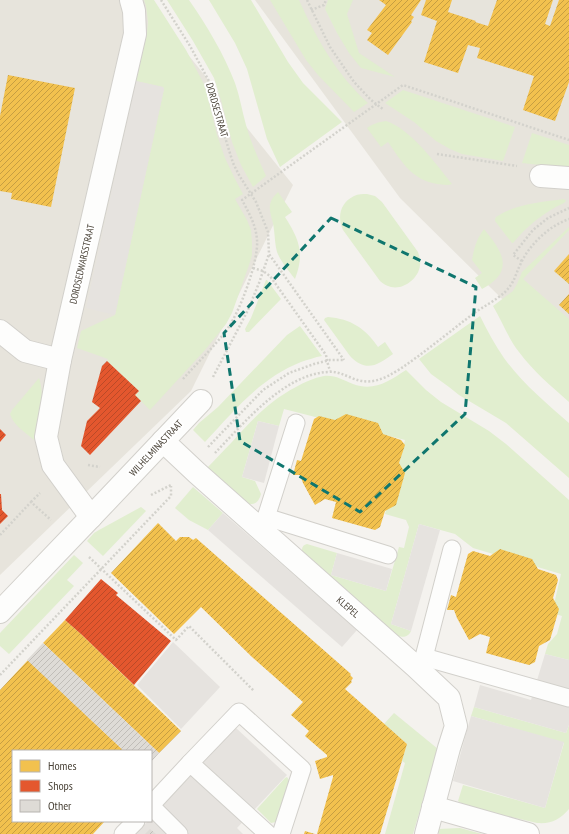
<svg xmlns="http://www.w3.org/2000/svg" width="569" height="834" font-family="'PT Sans Narrow',sans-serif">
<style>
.residential{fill:#e7e4dc}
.grass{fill:#e1eecf}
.parking{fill:#e6e3df}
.homes{fill:url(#homes-hatch)}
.shops{fill:url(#shops-hatch)}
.building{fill:url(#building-hatch)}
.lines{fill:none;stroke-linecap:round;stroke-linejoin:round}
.service-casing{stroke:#d2d0cb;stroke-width:19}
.minor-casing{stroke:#d2d0cb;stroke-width:24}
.path{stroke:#d3d2cc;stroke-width:2.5;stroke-dasharray:2 2;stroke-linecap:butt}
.service{stroke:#fdfdfc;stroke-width:17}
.minor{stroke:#fdfdfc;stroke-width:22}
.marked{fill:none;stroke:#0f766e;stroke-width:3;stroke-dasharray:8 5;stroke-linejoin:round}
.labels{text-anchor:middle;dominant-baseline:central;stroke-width:4;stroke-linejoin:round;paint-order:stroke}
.street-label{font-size:10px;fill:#4b4439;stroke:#fff}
</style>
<defs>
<pattern id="homes-hatch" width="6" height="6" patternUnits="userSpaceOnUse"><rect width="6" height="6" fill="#f2c14e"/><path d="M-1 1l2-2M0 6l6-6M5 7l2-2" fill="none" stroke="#c69e42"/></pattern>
<pattern id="shops-hatch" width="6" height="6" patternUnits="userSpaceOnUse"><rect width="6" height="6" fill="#e4572e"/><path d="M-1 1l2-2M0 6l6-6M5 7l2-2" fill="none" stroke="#bb4a28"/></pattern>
<pattern id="building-hatch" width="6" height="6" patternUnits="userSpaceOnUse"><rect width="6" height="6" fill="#dedbd6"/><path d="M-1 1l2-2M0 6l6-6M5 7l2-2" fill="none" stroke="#c0bdb8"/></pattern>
</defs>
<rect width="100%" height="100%" fill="#f4f2ee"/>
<g class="residential">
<path d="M0 0H144L293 185 191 391 0 575Z"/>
<path d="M255 0H569V365L400 198Z"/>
</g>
<g class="grass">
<path d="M144 0H154L186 50 205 86 217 135 225 158 235 179 243 194 235 199 247 220 251 230 252 243V255L249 265 232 313 226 324 205 350 150 410 135 395 139 391 107 361 108 359 77 348 81 331 115 315 164 89 163 87 136 81 147 33 148 22 146 6Z"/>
<path d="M167 0H189C207 26 224 54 235 83 240 97 242 111 246 125 251 143 259 160 266 176L253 187 241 165 232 142 221 100 214 78 193 41Z"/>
<path d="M209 0H251L288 62 303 83 342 122 280 167 267 139 247 69 235 43Z"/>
<path d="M270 0H299C316 38 337 75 368 103L354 112 318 75 306 60Z"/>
<path d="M328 0H353L347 14 359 53 395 77 361 68 349 53 337 33 325 9Z"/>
<path d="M403 90 515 127 503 161 462 154 450 149 436 141 414 122 385 103Z"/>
<path d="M386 121C411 129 436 164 452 184 447 186 442 184 437 184 412 180 401 161 388 142L381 147 367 128C373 124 378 122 386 121Z"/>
<path d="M532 133 569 145V167L549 166 522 163Z"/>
<path d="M278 192 292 212 285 217C299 239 305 253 295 279 289 271 281 262 277 252 275 245 275 238 274 230 273 215 263 206 278 192Z"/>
<path d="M367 194 375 196 382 202 418 252C419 256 421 260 420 265 419 278 404 290 391 287 387 286 383 284 380 281L343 230C337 217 340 203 354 196 358 194 363 194 367 194Z"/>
<path d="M564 199 566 201 564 203C544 212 527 226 513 243H512L495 221V219L496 217C515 204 541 202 564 199Z"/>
<path d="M569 227V230L523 279 569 319V402C551 386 533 371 519 352 508 338 502 321 493 306L513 291 517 284 522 272Z"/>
<path d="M484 229C494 242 512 261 497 278 493 282 488 286 482 289L475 278 482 273 472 260C474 248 477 238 484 229Z"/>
<path d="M266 280H267L281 299 249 332H246L245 329 251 318Z"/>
<path d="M480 316C487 330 495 345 504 358 522 383 546 403 569 423V478L506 423 459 395 449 387 431 374 419 359Z"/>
<path d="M328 317C351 319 365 328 378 347L385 342 393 354C378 365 366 373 350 356L324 320 325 318Z"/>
<path d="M300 326 322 356C315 357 308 360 301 362 259 379 235 410 205 442L193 430 199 423 218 407 287 335Z"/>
<path d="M406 370 426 390 441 402 489 431 506 444 569 500V660L545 654 548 644 557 634 562 616 552 613 561 574 473 548 455 534 419 524 391 624 411 631C409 636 404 638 398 636L302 551C302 547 303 545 307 544L337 553 331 575 386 591 399 547 404 548 409 527 406 520 385 514 405 440 284 409 279 426 258 421 242 477 255 481 261 494C259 501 256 505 248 504L206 469C215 460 223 451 232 442 252 420 269 401 296 387 304 382 314 378 324 376 336 375 342 380 353 384 374 392 389 381 406 370Z"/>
<path d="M39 378C46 399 38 420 34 440 26 433 13 425 10 414L12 410Z"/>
<path d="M193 487 223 513 208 530 189 520 175 508Z"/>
<path d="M141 507 146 511 103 556 87 541 94 533 99 530Z"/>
<path d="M74 555 83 563 67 580 74 586 9 654 0 646V633Z"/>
<path d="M474 707 566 733 569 725V809C559 820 552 824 537 823L467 807 458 801 463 785 545 808 564 743 471 716Z"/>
<path d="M394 713 438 749 413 834H385L405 763 402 761 407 744 384 724Z"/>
<path d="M287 777 289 780 277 821 276 822 271 823 257 809 285 778Z"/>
<path d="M460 828 482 834H439L438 832V829Z"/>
</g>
<g class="parking">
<path d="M136 81 163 87 164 89 115 315 86 308Z"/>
<path d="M258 421 279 426 264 483 242 477Z"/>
<path d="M223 513 357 630 342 647 208 530Z"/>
<path d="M419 524 440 530 411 631 391 624Z"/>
<path d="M337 553 392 569 386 591 331 575Z"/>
<path d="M173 642 220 687 181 729 137 685Z"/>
<path d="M545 654 569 660V725L566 733 474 707 480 685 531 700Z"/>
<path d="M471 716 564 742 545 808 453 781Z"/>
<path d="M236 728 287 775 237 828 243 834H135L148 821H151V818Z"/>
</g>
<g class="homes">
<path d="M379 0H421L411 15 414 17 411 21 412 22 388 55 367 40 372 33 367 30 386 5Z"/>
<path d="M426 0H452L448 12 476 21 475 22 488 26 497 0H553L545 24 550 26 559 0H569V82L555 121 523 110 534 76 477 58 480 48 468 45 458 73 424 62 437 21 421 15Z"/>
<path d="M8 75 75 88 51 207 11 199 12 193 0 191V116Z"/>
<path d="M569 254V284L554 271Z"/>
<path d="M569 294V314L559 305Z"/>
<path d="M346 414 378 423 383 434 401 440 405 445 399 463 405 473 396 505 385 511 380 527 375 530 332 518 336 502 325 499 315 505 303 483 300 475H293L297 460 301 461 314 419 319 416 335 420Z"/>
<path d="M158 523 176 541 180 537H189L193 540 196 538 351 674 350 675 353 678 351 681 352 682 345 689 407 744 380 834H317L333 777V775L320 779 315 761 327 757V755L305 736 309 731 291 715 303 702 252 657 201 607 174 634 111 573Z"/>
<path d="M500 549 532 559 538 569 556 575 558 580 553 598 559 609 550 640 539 646 535 662 529 665 486 653 490 637 480 634 469 640 457 618 454 610H447L451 595 456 597 468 554 473 551 490 556Z"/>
<path d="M65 620 82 635 181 731 159 753 43 643Z"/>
<path d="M28 660 124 751H13V821H105L93 834H0V690Z"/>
<path d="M305 831 315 834H304Z"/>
</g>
<g class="shops">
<path d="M107 361 139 391 135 395 141 401 90 455 81 446 87 421 100 408 92 402 102 366Z"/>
<path d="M0 429 6 435 0 442Z"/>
<path d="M0 494H1L2 510 8 516 0 524Z"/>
<path d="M101 579 118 593 116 595 171 641 134 685 82 635 65 620Z"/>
</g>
<g class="building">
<path d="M43 643 159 753 151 762V751H124L27 660Z"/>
<path d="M150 829 156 834H145Z"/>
</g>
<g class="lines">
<g class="service-casing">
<g id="service">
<path d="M266 517 388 555"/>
<path d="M263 527 296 423"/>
<path d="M424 657 569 698"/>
<path d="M417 665 424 657 452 549"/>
<path d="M190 763 239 712 302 769 281 834"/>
<path d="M151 805 190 763 268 834"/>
<path d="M151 806 179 834"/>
<path d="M123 834 136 821"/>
</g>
</g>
<g class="minor-casing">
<g id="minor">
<path d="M541 176 569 178"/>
<path d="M0 331 25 351 60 360"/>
<path d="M163 441 197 473 415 666 449 698 456 726 449 748 426 834"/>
<path d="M91 517 53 465 46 437 60 360 135 34 134 11 131 0"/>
<path d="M0 612 91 517 201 401"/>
<path d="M433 807 528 834"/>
</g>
</g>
<g class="path">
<path d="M161 0 190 46 210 83 218 109 220 123 224 134 233 163 239 175 256 202 268 232 269 254 344 360"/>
<path d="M307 0 330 47 354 82 371 100 384 110"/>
<path d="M311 10 324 5 326 0"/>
<path d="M437 154 517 166"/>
<path d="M522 261 513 255 533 230 548 218 569 208"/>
<path d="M253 268 263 271 270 276 326 355 327 361 330 371"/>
<path d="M213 377 248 310 259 283 269 254"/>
<path d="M183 379C197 363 213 348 226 331 239 314 259 261 257 240 256 225 249 213 242 200L403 85 569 140"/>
<path d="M208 447 263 390 289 373 314 364 330 360H344"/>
<path d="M215 453C244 423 284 374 328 372 337 371 344 375 352 378 370 386 384 379 400 369 424 353 449 332 473 314 482 307 497 300 505 292 515 282 515 275 521 263 530 244 549 226 569 219"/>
<path d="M88 465 100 467"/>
<path d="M151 495 171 485"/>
<path d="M31 502 40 493"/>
<path d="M0 535 31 502 51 520"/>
<path d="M89 557 176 640 189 626 254 691"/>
<path d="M0 675 171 496V486"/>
</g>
<use href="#service" class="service"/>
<use href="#minor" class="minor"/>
</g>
<path class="marked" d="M331 218 476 287 465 414 360 512 240 441 224 333Z"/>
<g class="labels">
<g class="street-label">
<text transform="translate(217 110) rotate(74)">DORDSESTRAAT</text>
<text transform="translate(82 264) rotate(-77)">DORDSEDWARSSTRAAT</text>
<text transform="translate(156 448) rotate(-47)">WILHELMINASTRAAT</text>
<text transform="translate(348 607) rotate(41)">KLEPEL</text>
</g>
</g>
<rect x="12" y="750" width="140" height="72" fill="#ffffff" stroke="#b7b4b0"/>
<rect x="20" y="760" width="20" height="12" fill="#f2c14e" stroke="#b7b4b0"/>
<text x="48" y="770" font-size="12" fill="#4b4439">Homes</text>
<rect x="20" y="780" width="20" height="12" fill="#e4572e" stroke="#b7b4b0"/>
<text x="48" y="790" font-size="12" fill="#4b4439">Shops</text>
<rect x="20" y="800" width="20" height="12" fill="#dedbd6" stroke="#b7b4b0"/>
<text x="48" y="810" font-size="12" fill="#4b4439">Other</text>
</svg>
